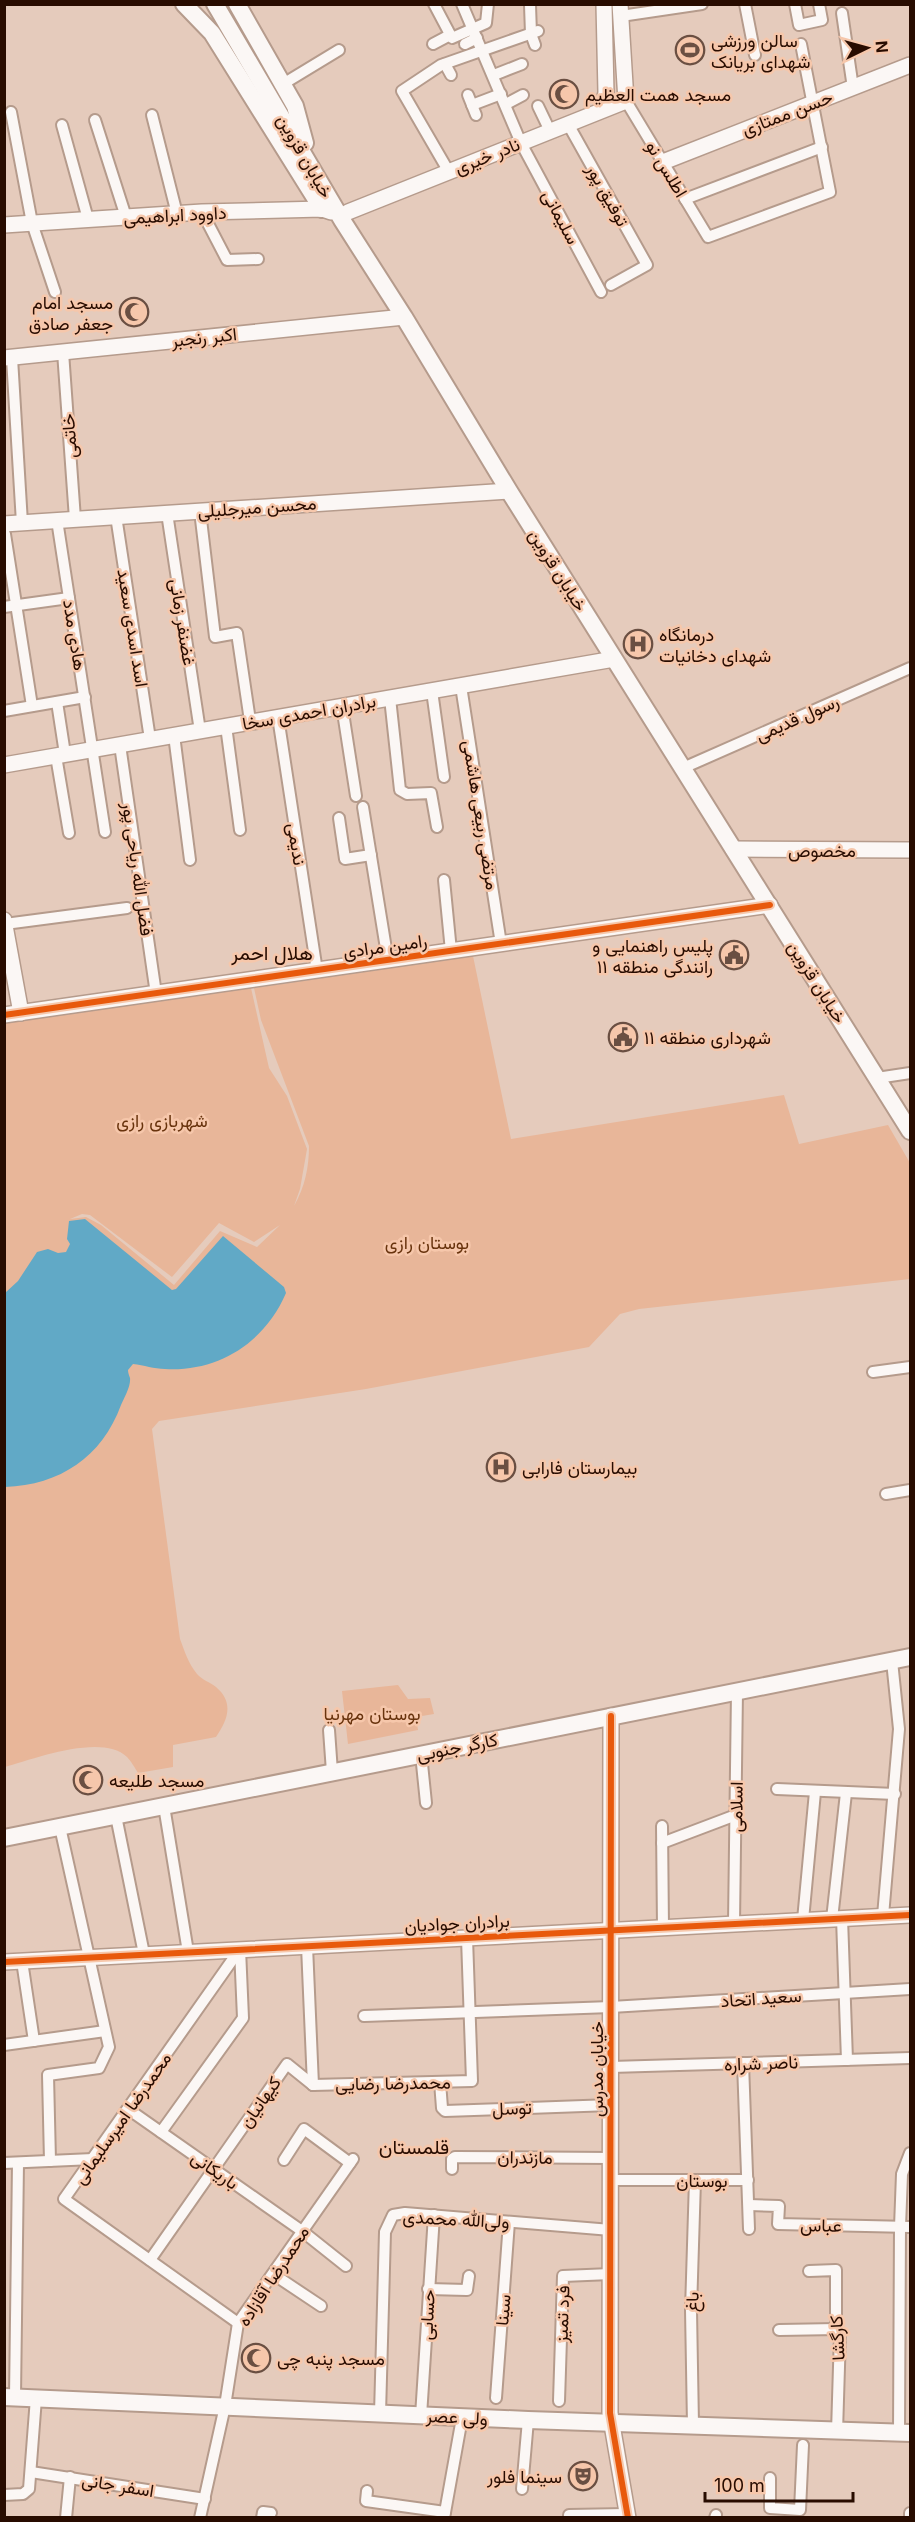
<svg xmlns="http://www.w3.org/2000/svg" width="915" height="2522" font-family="Inter,Vazirmatn,sans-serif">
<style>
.green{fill:#e8b699;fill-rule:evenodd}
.water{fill:#61a9c6}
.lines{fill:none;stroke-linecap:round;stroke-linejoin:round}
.street-casing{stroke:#b59b8c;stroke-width:14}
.secondary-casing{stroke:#b59b8c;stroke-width:18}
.primary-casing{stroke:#b59b8c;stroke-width:20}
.street{stroke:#fbf7f5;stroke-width:10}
.secondary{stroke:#fbf7f5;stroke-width:15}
.primary{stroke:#fbf7f5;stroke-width:16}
.cycleway-casing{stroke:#f6c7ab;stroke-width:10}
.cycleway{stroke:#e8590c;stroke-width:6}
.labels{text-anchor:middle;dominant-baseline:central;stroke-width:5;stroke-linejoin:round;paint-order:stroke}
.poi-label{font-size:18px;fill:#280c00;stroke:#f6c7ab;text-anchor:start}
.street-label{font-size:18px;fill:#280c00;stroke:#f6c7ab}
.park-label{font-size:18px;fill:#68330d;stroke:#f6c7ab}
.neighbourhood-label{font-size:20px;fill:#280c00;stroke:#f6c7ab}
</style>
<rect width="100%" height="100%" fill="#e5cbbc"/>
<g class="green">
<path d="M473 956 511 1139 784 1095 799 1144 888 1125 910 1163V1279L639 1309 620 1314 589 1347 366 1389 159 1421 152 1429 180 1639C185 1652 188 1663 197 1674 202 1680 210 1682 216 1687 235 1703 227 1721 216 1737L173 1745V1767L138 1773C135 1768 131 1761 127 1757 102 1733 34 1759 5 1767V1022L251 988 269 1068 287 1096 307 1149 300 1189 294 1206C305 1187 309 1167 309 1146L261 1020 254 988ZM82 1214 90 1215 172 1277 219 1223 254 1242 280 1225 257 1247 220 1231 174 1285 101 1225 86 1217 70 1219Z"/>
<path d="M398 1685 408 1699 430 1698 434 1714 416 1717 418 1730 348 1744 342 1691Z"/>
</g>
<path class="water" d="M85 1219 172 1290 176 1289 223 1236 284 1287 286 1293C265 1342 219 1372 165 1369 154 1369 144 1365 133 1364L128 1370C128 1373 129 1375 130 1378 131 1386 124 1398 121 1405 102 1457 60 1485 5 1487V1293L18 1281 37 1252 48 1249 58 1253 66 1252 70 1244 67 1239 69 1221Z"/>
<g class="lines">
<g class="street-casing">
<g id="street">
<path d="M434 4 452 38 486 23 488 4"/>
<path d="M462 4 521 143 601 292"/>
<path d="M745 4 755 55"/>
<path d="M795 4 799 25 822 20 819 4"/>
<path d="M530 5 531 34 535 45"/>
<path d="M842 13 853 88"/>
<path d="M621 16 702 4"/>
<path d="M433 44 450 35"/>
<path d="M465 44 477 38"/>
<path d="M445 64 451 75"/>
<path d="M494 75 522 64"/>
<path d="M283 84 339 50"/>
<path d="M468 95 476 115"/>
<path d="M626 101 708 237 830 192 801 44"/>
<path d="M506 104 523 95"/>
<path d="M472 105 501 94"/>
<path d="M538 106 550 131"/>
<path d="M11 112 32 223 55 292"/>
<path d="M152 115 177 214"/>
<path d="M95 120 126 217"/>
<path d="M568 124 647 265 611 285"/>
<path d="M62 125 88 219"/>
<path d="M449 172 402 91 441 65 538 31"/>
<path d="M685 199 822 147"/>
<path d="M202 212 227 260 258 259"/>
<path d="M63 352 75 519"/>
<path d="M12 358 22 523"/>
<path d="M200 511 215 637 237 633 249 714"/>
<path d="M167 513 200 731"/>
<path d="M116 516 150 739"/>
<path d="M57 520 105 832"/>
<path d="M5 534 32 706"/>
<path d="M4 607 69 598"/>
<path d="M461 686 501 944"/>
<path d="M432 691 444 777"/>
<path d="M390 698 400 790 407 794 431 793 437 827"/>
<path d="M57 702 65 754"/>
<path d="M342 706 356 796"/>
<path d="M4 711 85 697"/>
<path d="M278 717 317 971"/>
<path d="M226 726 240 830"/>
<path d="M174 735 190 860"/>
<path d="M120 745 156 994"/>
<path d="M56 756 69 833"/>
<path d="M683 768 910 668"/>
<path d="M363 807 388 961"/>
<path d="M339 818 345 859 371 855"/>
<path d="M444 880 451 951"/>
<path d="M5 924 127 908"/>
<path d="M877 1078 910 1073"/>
<path d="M873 1372 910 1367"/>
<path d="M886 1494 910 1490"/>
<path d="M329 1730 332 1772"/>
<path d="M421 1754 426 1803"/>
<path d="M777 1789 895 1794"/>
<path d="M164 1806 188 1952"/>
<path d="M116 1816 144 1954"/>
<path d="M662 1826 663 1928"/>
<path d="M662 1843 736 1815"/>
<path d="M883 1916 899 1729 892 1661"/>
<path d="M842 1918 847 2060"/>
<path d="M832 1919 846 1793"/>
<path d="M803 1920 815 1792"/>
<path d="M734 1924 737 1691"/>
<path d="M307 1946 313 2085"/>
<path d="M22 1961 34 2041"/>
<path d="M364 2016 611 2007 910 1989"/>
<path d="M4 2045 105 2031"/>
<path d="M743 2063 749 2229"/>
<path d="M611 2067 910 2058"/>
<path d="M440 2082 442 2108 445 2111 611 2105"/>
<path d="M313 2085 472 2081 467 1938"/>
<path d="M128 2109 302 2231 346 2266"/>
<path d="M161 2132 243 2018 240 1949"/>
<path d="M284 2160 304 2129 350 2163"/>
<path d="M50 2161 48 2075 99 2068 109 2047 60 1827"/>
<path d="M4 2163 93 2159"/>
<path d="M452 2169V2159L455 2157 610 2158"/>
<path d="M611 2180H748"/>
<path d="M749 2205 779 2206 778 2224 910 2227"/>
<path d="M150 2260 287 2064 313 2085"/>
<path d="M809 2271 836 2270V2326L840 2334 837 2432"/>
<path d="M273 2274 321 2306"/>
<path d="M428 2289 467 2290 469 2276"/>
<path d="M238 2323 64 2199 240 1949"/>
<path d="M779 2330 837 2329"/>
<path d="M15 2397 18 2163"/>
<path d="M496 2398 509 2222"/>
<path d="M559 2401 563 2276 611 2274"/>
<path d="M380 2414 385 2232 393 2215 405 2213 611 2230"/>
<path d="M421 2416 434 2215"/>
<path d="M693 2425 691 2310 695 2180"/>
<path d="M899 2433 900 2227 902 2174 910 2153"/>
<path d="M31 2472 205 2499"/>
<path d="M770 2478V2508L800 2510 803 2445"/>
<path d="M522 2489 528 2420"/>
<path d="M367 2491 366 2501 445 2512"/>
<path d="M4 2495 23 2494 29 2489 36 2398"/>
<path d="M66 2518 70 2477"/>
<path d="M200 2518 225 2406 238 2323 353 2159"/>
<path d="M262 2518 263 2512 271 2513"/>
<path d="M444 2518 462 2418"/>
<path d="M569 2518V2515L627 2514"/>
<path d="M715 2518 716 2515"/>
<path d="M910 2518V2513"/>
</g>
</g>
<g class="secondary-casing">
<g id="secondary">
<path d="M601 110 606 93 604 4"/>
<path d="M663 162 910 65"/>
<path d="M348 212 626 101 620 4"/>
<path d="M4 225 202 212 322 209 331 212"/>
<path d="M4 358 404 317"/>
<path d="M4 524 509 491"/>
<path d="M4 765 614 659"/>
<path d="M733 849 910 850"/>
<path d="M4 920 21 1013"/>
<path d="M4 1015 770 905"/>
<path d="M611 1716 610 2413 628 2518"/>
<path d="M4 1962 910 1915"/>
</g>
</g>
<g class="primary-casing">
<g id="primary">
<path d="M184 4 212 33 322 209"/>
<path d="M215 4 342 220 404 317 509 491 910 1131"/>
<path d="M237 4 295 106 305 143"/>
<path d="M4 1838 910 1657"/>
<path d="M4 2397 528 2420 910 2433"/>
</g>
</g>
<use href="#street" class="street"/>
<use href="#secondary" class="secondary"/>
<use href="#primary" class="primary"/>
<g class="cycleway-casing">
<g id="cycleway">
<path d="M4 1015 770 905"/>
<path d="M611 1716 610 2413 628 2518"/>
<path d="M4 1962 910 1915"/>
</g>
</g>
<use href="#cycleway" class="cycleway"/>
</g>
<defs>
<g id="stadium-ring" transform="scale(1.5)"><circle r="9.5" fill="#f6c7ab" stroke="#6a4f42" stroke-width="1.5"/><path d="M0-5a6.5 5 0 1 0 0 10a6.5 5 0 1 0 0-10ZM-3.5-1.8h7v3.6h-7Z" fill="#6a4f42"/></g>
<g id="mosque-ring" transform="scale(1.5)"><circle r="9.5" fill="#f6c7ab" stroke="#6a4f42" stroke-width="1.5"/><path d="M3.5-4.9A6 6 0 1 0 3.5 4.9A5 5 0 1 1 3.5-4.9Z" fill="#6a4f42"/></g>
<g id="hospital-ring" transform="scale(1.5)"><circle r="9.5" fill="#f6c7ab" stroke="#6a4f42" stroke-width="1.5"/><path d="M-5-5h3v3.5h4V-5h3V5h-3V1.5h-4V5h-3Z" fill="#6a4f42"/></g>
<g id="civic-ring" transform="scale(1.5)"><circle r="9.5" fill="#f6c7ab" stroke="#6a4f42" stroke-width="1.5"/><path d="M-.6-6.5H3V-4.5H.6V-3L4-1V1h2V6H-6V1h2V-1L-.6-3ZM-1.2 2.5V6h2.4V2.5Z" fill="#6a4f42"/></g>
<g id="theatre-ring" transform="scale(1.5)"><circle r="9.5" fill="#f6c7ab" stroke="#6a4f42" stroke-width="1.5"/><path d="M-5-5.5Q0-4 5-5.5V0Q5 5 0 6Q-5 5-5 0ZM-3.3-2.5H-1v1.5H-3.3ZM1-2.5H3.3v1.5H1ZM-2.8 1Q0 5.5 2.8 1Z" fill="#6a4f42"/></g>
</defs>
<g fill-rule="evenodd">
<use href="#stadium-ring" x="690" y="50"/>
<use href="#mosque-ring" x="564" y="94"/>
<use href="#mosque-ring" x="134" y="312"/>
<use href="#hospital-ring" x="638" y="644"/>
<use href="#civic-ring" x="734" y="955"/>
<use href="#civic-ring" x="623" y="1037"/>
<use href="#hospital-ring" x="501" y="1467"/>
<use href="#mosque-ring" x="88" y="1780"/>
<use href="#mosque-ring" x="256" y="2358"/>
<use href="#theatre-ring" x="583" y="2476"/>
</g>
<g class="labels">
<g class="poi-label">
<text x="711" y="40">سالن ورزشی<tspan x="711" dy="21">شهدای بریانک</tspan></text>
<text x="585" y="94">مسجد همت العظیم</text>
<text x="113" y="302" text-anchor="end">مسجد امام<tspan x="113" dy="21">جعفر صادق</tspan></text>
<text x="659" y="634">درمانگاه<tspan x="659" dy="21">شهدای دخانیات</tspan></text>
<text x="713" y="945" text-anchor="end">پلیس راهنمایی و<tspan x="713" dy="21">رانندگی منطقه ۱۱</tspan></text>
<text x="644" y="1037">شهرداری منطقه ۱۱</text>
<text x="522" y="1467">بیمارستان فارابی</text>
<text x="109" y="1780">مسجد طلیعه</text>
<text x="277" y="2358">مسجد پنبه چی</text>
<text x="562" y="2476" text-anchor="end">سینما فلور</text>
</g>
<g class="street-label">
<text transform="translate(787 113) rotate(-21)">حسن ممتازی</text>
<text transform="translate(305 156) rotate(60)">خیابان قزوین</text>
<text transform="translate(487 156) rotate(-22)">نادر خیری</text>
<text transform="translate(667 169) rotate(59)">اطلس نو</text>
<text transform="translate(608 195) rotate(61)">توفیق پور</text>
<text transform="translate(175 215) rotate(-3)">داوود ابراهیمی</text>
<text transform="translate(561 217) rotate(62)">سلیمانی</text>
<text transform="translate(204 337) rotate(-6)">اکبر رنجبر</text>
<text transform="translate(69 436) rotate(-94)">خاتمی</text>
<text transform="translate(257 507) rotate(-4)">محسن میرجلیلی</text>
<text transform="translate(558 570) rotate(58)">خیابان قزوین</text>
<text transform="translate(183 622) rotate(81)">غضنفر زمانی</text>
<text transform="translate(133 628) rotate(81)">اسد اسدی سعید</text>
<text transform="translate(75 635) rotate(81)">هادی مدد</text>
<text transform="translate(309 712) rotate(-10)">برادران احمدی سخا</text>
<text transform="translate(797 718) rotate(-24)">رسول قدیمی</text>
<text transform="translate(481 815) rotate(81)">مرتضی ربیعی هاشمی</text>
<text transform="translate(297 844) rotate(81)">ندیمی</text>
<text x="822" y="850">مخصوص</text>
<text transform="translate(138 869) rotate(82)">فضل الله ریاحی پور</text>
<text transform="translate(385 946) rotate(-8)">رامین مرادی</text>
<text transform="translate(817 982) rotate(58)">خیابان قزوین</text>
<text transform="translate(457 1747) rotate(-11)">کارگر جنوبی</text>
<text transform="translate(736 1807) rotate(-89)">اسلامی</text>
<text transform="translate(457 1923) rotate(-3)">برادران جوادیان</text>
<text transform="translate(761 1998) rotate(-4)">سعید اتحاد</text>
<text transform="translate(761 2063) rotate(-2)">ناصر شراره</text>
<text transform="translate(596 2069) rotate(-90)">خیابان مدرس</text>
<text transform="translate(393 2083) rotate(-1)">محمدرضا رضایی</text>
<text transform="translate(260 2102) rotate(-55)">کیهانیان</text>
<text transform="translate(512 2108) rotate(-2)">توسل</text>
<text transform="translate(122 2118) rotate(-55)">محمدرضا امیرسلیمانی</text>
<text transform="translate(525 2157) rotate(1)">مازندران</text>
<text transform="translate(215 2170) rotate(35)">باریکانی</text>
<text x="702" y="2180">بوستان</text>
<text transform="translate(456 2219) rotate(3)">ولی‌الله محمدی</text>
<text transform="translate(821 2225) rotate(1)">عباس</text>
<text transform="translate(273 2276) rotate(-57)">محمدرضا آقازاده</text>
<text transform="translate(692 2302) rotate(-89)">باغ</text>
<text transform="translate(503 2310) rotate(-85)">سینا</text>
<text transform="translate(562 2314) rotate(-88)">فرد تمیز</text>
<text transform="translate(427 2315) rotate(-87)">حسابی</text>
<text transform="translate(837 2338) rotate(-93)">کارگشا</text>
<text transform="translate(457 2417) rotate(3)">ولی عصر</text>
<text transform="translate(118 2485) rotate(9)">اسفر جانی</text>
</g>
<g class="park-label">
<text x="162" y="1120">شهربازی رازی</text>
<text x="427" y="1242">بوستان رازی</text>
<text x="372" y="1713">بوستان مهرنیا</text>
</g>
<g class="neighbourhood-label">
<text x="272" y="953">هلال احمر</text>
<text x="414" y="2147">قلمستان</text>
</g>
</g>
<rect width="915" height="2522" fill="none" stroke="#280c00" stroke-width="12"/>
<g transform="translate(867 48) rotate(85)" stroke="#f6c7ab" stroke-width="4.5" paint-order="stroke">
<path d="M0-4.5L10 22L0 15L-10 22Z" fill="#280c00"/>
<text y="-9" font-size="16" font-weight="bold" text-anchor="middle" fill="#280c00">N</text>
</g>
<path d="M705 2492v9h148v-9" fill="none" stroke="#280c00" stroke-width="3"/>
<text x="714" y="2492" font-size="18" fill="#280c00" stroke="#f6c7ab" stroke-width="4.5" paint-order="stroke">100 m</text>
</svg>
